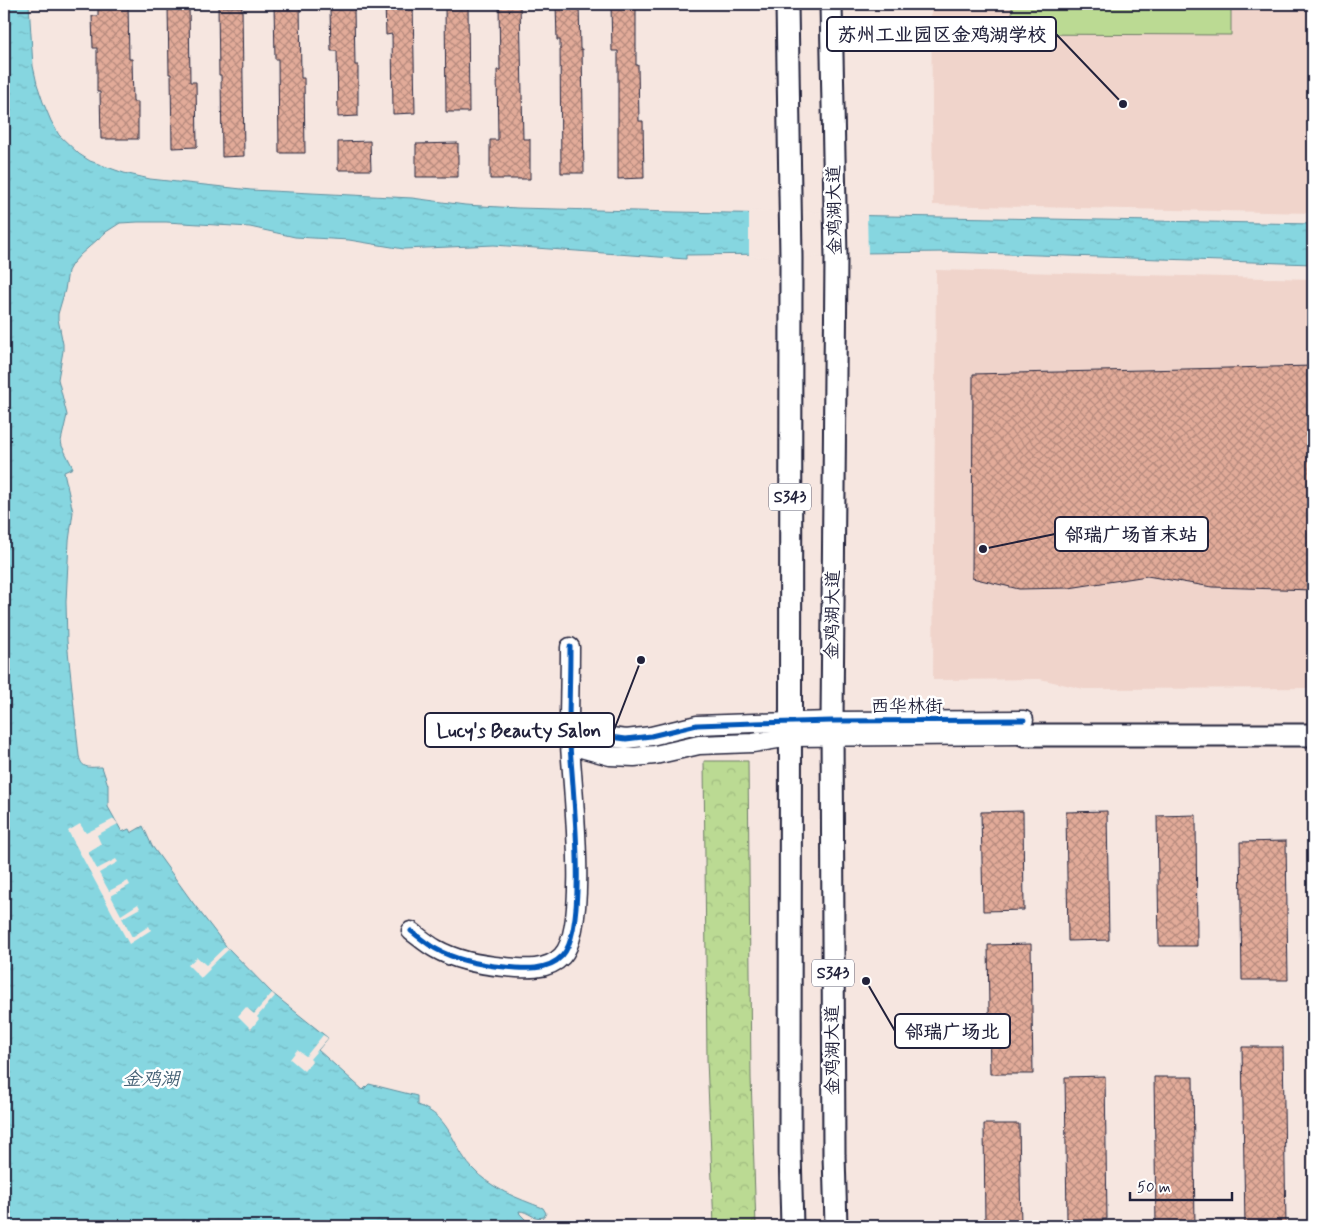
<svg xmlns="http://www.w3.org/2000/svg" width="1317" height="1230" font-family="Mynerve,'LXGW WenKai TC',sans-serif">
<style>
.built{fill:#f0d4cb}
.grass{fill:#bbda93;stroke:#6e7e67}
.park{fill:url(#park-crowns);stroke:#6e7e67}
.water{fill:url(#water-ripples);stroke:#5e8e9e}
.pier{fill:#f6e6e0}
.building{fill:url(#building-cross-hatch);stroke:#22223b}
.lines{fill:none;stroke-linecap:round;stroke-linejoin:round}
.minor-casing{stroke:#22223b;stroke-width:21}
.major-casing{stroke:#22223b;stroke-width:25}
.minor{stroke:#fff;stroke-width:18}
.major{stroke:#fff;stroke-width:21}
.cycleway-casing{stroke:#fff;stroke-width:8}
.cycleway{stroke:#0057b8;stroke-width:5}
.labels{text-anchor:middle;dominant-baseline:central;stroke-width:5;stroke-linejoin:round;paint-order:stroke}
.shield{fill:#fff;stroke:#646476;stroke-width:1}
.shield-label{font-size:16px;font-weight:bold;fill:#22223b}
.street-label{font-size:18px;fill:#22223b;stroke:#fff}
.water-label{font-size:19px;font-style:italic;fill:#456175;stroke:#fff}
.leader{fill:none;stroke:#22223b;stroke-width:2}
.callout-dot{fill:#22223b;stroke:#fff;stroke-width:2}
.callout{fill:#fff;stroke:#22223b;stroke-width:2}
.callout-label{font-size:19px;text-anchor:middle;font-weight:bold;fill:#22223b}
</style>
<defs>
<pattern id="park-crowns" width="20" height="18" patternUnits="userSpaceOnUse" patternTransform="scale(1.25)"><rect width="20" height="18" fill="#bbda93"/><path d="M2 6a3 3 0 1 1 6 0M12 15a3 3 0 1 1 6 0" fill="none" stroke="#a0bb80"/></pattern>
<pattern id="water-ripples" width="26" height="14" patternUnits="userSpaceOnUse" patternTransform="scale(1.25)"><rect width="26" height="14" fill="#86d6e0"/><path d="M2 4q2-2 4 0t4 0M15 11q2-2 4 0t4 0" fill="none" stroke="#73b7c1"/></pattern>
<pattern id="building-cross-hatch" width="8" height="8" patternUnits="userSpaceOnUse" patternTransform="scale(1.25)"><rect width="8" height="8" fill="#e2ab99"/><path d="M0 0l8 8M0 8l8-8" fill="none" stroke="#b78b7e"/></pattern>
</defs>
<rect width="100%" height="100%" fill="#f6e6e0"/>
<filter id="ink" filterUnits="userSpaceOnUse"><feTurbulence type="fractalNoise" baseFrequency=".02" numOctaves="2"/><feDisplacementMap in="SourceGraphic" scale="10" xChannelSelector="R" yChannelSelector="G"/><feConvolveMatrix kernelMatrix="1 2 1 2 8 2 1 2 1" color-interpolation-filters="sRGB"/></filter>
<g filter="url(#ink)">
<g class="built">
<path d="M931 4H1313V213L933 205Z"/>
<path d="M936 270 1313 279V688L1084 689 1040 679 933 680Z"/>
</g>
<path class="grass" d="M1012 4H1231V35L1012 34Z"/>
<path class="park" d="M704 761H748L751 1078 756 1226H714L707 1060Z"/>
<path class="water" d="M4 4H29L33 66 37 84 43 102 51 121 59 135 79 154 90 161 124 173 150 179 251 190 412 198 465 205 517 208 676 212 1313 224V264L947 252 686 255V259L494 245 404 249 349 240 295 237 250 227 166 222H138L120 223 106 232 80 255 72 264 68 271 65 290 58 314V319L63 344V351L58 379 67 415 61 441 62 446 73 468 64 472 73 512 69 541 66 602 67 641 79 756C82 770 90 767 102 767L108 785V807L122 832 129 829 131 833 143 826 152 846 193 903 226 946 272 993 328 1038 318 1050 363 1090 369 1084 417 1096V1105C452 1117 451 1145 472 1168 491 1189 517 1198 543 1208L546 1213 544 1217C532 1220 529 1211 519 1211L520 1214 532 1226H4Z"/>
<g class="pier">
<path d="M749 211 867 213 868 256 749 257Z"/>
<path d="M114 819 118 824 97 835 101 844 88 852 97 869 116 859 118 862 99 873 109 891 128 881 130 885 111 896 121 915 138 904 140 908 122 918 132 937 149 926 151 930 129 944 68 831 80 824 86 833Z"/>
<path d="M226 946 229 949 209 968 210 969 201 978 188 965 197 957 206 965Z"/>
<path d="M272 993 275 996 257 1017 259 1019 251 1029 238 1016 246 1007 254 1014Z"/>
<path d="M323 1035 328 1038 310 1059 312 1061 304 1071 290 1059 297 1050 306 1056Z"/>
</g>
<g class="building">
<path d="M98 4H128L129 59H132L133 102H138V139H101L100 92H97V48H93L92 16H98Z"/>
<path d="M189 4 190 82H196L197 147 172 148 171 74H169L168 5Z"/>
<path d="M274 4H300L301 78H304L305 153H279L278 59H275Z"/>
<path d="M385 4H413L415 113 393 114 392 34 386 35Z"/>
<path d="M445 4H468L469 112H446Z"/>
<path d="M499 4H520L523 139H530V179H490V140H498L497 70H500Z"/>
<path d="M556 4H579L580 49H582L584 173H561L560 40H557Z"/>
<path d="M611 4H636V65H638L639 121H643L644 178 618 179V51H612Z"/>
<path d="M218 7H242L244 156 222 157 221 75H219Z"/>
<path d="M330 9H354L355 65H358V116L338 117 337 51H331Z"/>
<path d="M370 141 371 170H338V142Z"/>
<path d="M458 143V177H416V144Z"/>
<path d="M1313 366V590L1212 587 1147 576 1069 588 1019 589 972 578 973 374Z"/>
<path d="M1023 811 1024 910 983 911 981 812Z"/>
<path d="M1107 811 1109 940 1068 941 1066 812Z"/>
<path d="M1196 815 1197 946H1159L1157 816Z"/>
<path d="M1286 841 1288 980H1242L1240 842Z"/>
<path d="M1031 944 1033 1074H990L988 945Z"/>
<path d="M1242 1047H1283L1286 1226H1245Z"/>
<path d="M1105 1076 1107 1219 1067 1220 1065 1077Z"/>
<path d="M1154 1077H1193L1195 1226H1156Z"/>
<path d="M984 1124H1019L1021 1226H985Z"/>
</g>
<g class="lines">
<g class="minor-casing">
<g id="minor">
<path d="M569 726 604 736 626 739 651 736 697 725 754 723 832 721 1024 720"/>
<path d="M570 745 610 756 634 757 655 755 699 745 753 743 790 737 1024 735"/>
<path d="M411 931C419 937 427 944 436 949 457 961 481 965 505 967 524 969 548 971 562 956 591 925 570 772 569 727 569 700 570 674 570 647"/>
</g>
</g>
<g class="major-casing">
<g id="major">
<path d="M787 4 791 257 790 1152 792 1226"/>
<path d="M831 4 836 258 832 721 834 1155 836 1226"/>
<path d="M1024 735H1313"/>
</g>
</g>
<use href="#minor" class="minor"/>
<use href="#major" class="major"/>
<g class="cycleway-casing">
<g id="cycleway">
<path d="M569 726 604 736 626 739 651 736 697 725 754 723 832 721 1024 720"/>
<path d="M411 931C419 937 427 944 436 949 457 961 481 965 505 967 524 969 548 971 562 956 591 925 570 772 569 727 569 700 570 674 570 647"/>
</g>
</g>
<use href="#cycleway" class="cycleway"/>
</g>
</g>
<g class="labels">
<g class="shield">
<rect x="769" y="483.5" width="42" height="27" rx="4"/>
<rect x="812" y="959.5" width="42" height="27" rx="4"/>
</g>
<g class="shield-label">
<text x="790" y="497">S343</text>
<text x="833" y="973">S343</text>
</g>
<g class="street-label">
<text transform="translate(835 210) rotate(-91)">金鸡湖大道</text>
<text transform="translate(833 615) rotate(-89)">金鸡湖大道</text>
<text x="907" y="707">西华林街</text>
<text transform="translate(833 1050) rotate(-90)">金鸡湖大道</text>
</g>
<g class="water-label">
<text x="151" y="1079">金鸡湖</text>
</g>
</g>
<path class="leader" d="M1123 104L1056 34M983 549L1055 534M641 660L614 730M866 981L895 1031"/>
<g class="callout-dot">
<circle cx="1123" cy="104" r="5"/>
<circle cx="983" cy="549" r="5"/>
<circle cx="641" cy="660" r="5"/>
<circle cx="866" cy="981" r="5"/>
</g>
<g class="callout">
<rect x="827" y="17" width="229" height="34" rx="5"/>
<rect x="1055" y="517" width="153" height="34" rx="5"/>
<rect x="425" y="713" width="189" height="34" rx="5"/>
<rect x="895" y="1014" width="115" height="34" rx="5"/>
</g>
<g class="callout-label">
<text x="942" y="41">苏州工业园区金鸡湖学校</text>
<text x="1131" y="541">邻瑞广场首末站</text>
<text x="519" y="737">Lucy's Beauty Salon</text>
<text x="952" y="1038">邻瑞广场北</text>
</g>
<rect width="1317" height="1230" fill="none" stroke="#fff" stroke-width="20"/>
<rect x="10" y="10" width="1297" height="1210" fill="none" stroke="#22223b" stroke-width="2" filter="url(#ink)"/>
<path d="M1130 1192v8h102v-8" fill="none" stroke="#22223b" stroke-width="2.5"/>
<text x="1137" y="1192" font-size="15" fill="#22223b" stroke="#ffffff" stroke-width="4" paint-order="stroke">50 m</text>
</svg>
